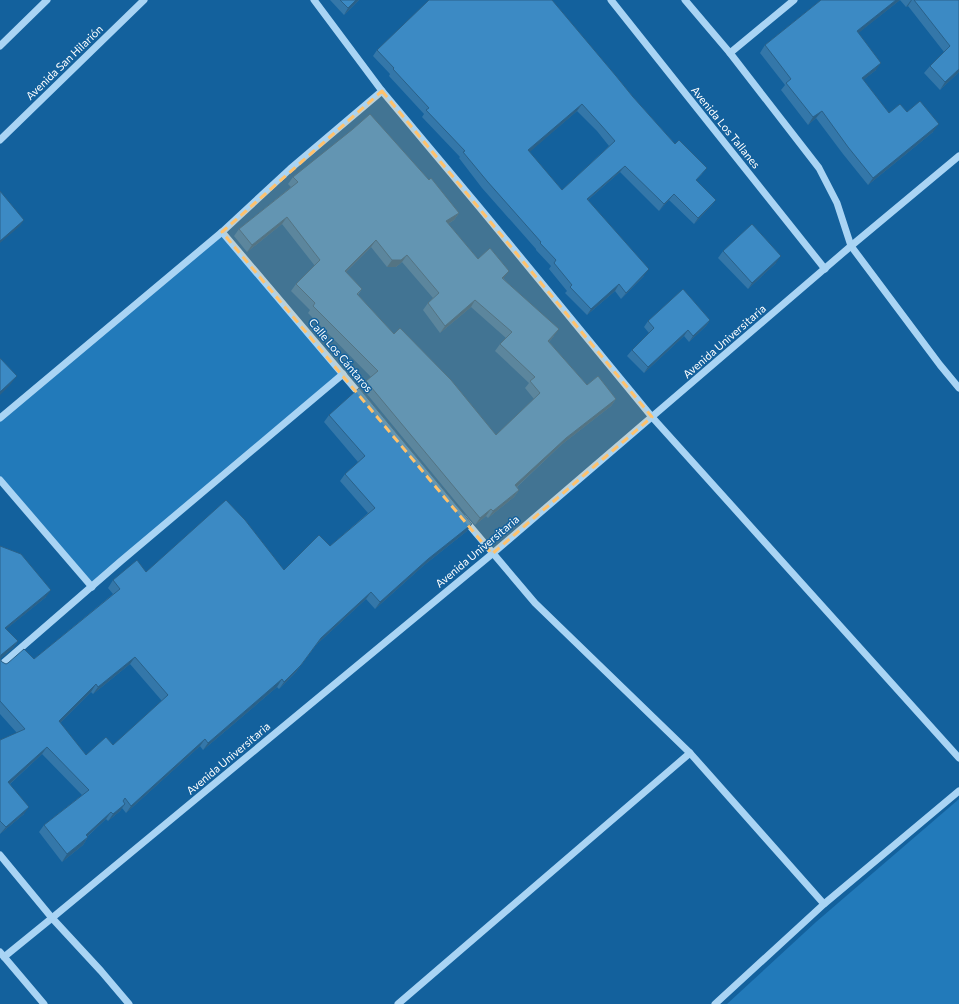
<svg xmlns="http://www.w3.org/2000/svg" width="959" height="1004" font-family="Commissioner,sans-serif">
<style>
.green{fill:#227aba}
.lines{fill:none;stroke-linecap:round;stroke-linejoin:round}
.minor{stroke:#a9d4f4;stroke-width:7}
.wall{fill:#3477a9;fill-rule:evenodd}
.shaded-wall{fill:#2a6189}
.building{fill:#3c8ac4;stroke:#2a6189;fill-rule:evenodd}
.marked{fill:#ffc26c;fill-opacity:0.2;stroke:#ffc26c;stroke-width:3;stroke-dasharray:8 5;stroke-linejoin:round}
.labels{text-anchor:middle;dominant-baseline:central;stroke-width:3;stroke-linejoin:round;paint-order:stroke}
.street-label{font-size:11px;fill:#fff;stroke:#13619d}
</style>
<rect width="100%" height="100%" fill="#13619d"/>
<g class="green">
<path d="M222 232 343 374 92 587 0 480V418Z"/>
<path d="M959 799V1004H727L816 922Z"/>
</g>
<g class="lines">
<g class="minor">
<path d="M314 0 382 91 480 208 652 417 959 758"/>
<path d="M611 0 825 269"/>
<path d="M685 0 730 53 819 168 837 203 851 246 940 365 959 388"/>
<path d="M0 46 47 0"/>
<path d="M730 53 794 0"/>
<path d="M0 140 144 0"/>
<path d="M222 232 362 397"/>
<path d="M0 418 222 232 290 169 382 91"/>
<path d="M0 480 92 587"/>
<path d="M464 519 535 603 690 753 824 904"/>
<path d="M0 666 121 561 343 374"/>
<path d="M0 855 52 918 101 971 129 1004"/>
<path d="M0 952 44 1004"/>
<path d="M4 957 52 918 492 554 851 246 959 156"/>
<path d="M398 1004 690 753"/>
<path d="M715 1004 824 904 959 791"/>
</g>
</g>
<g class="wall">
<path d="M330 0H359L344 15Z"/>
<path d="M821 0H959V72L940 90 924 73 930 66 944 52 908 6 906 7 900 0 858 33 876 70 863 80 889 113 907 112 933 132 868 185 843 154 816 118 808 125 781 90 785 85 760 53 765 45Z"/>
<path d="M553 2 633 97 702 174 696 180 716 200 711 206 694 224 669 200 659 211 620 172 588 200 644 276 621 299 615 291 587 315 565 293 567 291 549 269 551 266 536 250V249L482 188 459 158 460 157 422 117 424 114 389 76 390 74 373 56 377 50ZM577 111 597 131 609 146 562 190 529 152Z"/>
<path d="M293 177 429 180 459 213 454 220 448 224 478 259 504 278V279L554 336 549 342 587 385 616 399 611 406 561 445 517 487 519 490 514 497 488 518 486 516 475 525 362 388 366 381 371 377 308 313 310 310 291 291 296 284 315 266 282 224 247 252 234 236 239 229 291 187 288 184ZM371 247 387 267H396L402 262 433 298 428 303 423 310 440 333 471 307 506 338 500 344 495 351 529 383 525 388 534 399 496 435 394 334 358 295 362 289 346 272Z"/>
<path d="M723 251 776 263 748 289 718 258Z"/>
<path d="M710 320 706 326 689 342 684 336 644 373 627 356 632 350 649 333 644 327 648 321Z"/>
<path d="M329 415 467 531 423 566 375 609 366 599 316 645 296 672 279 689 277 687 203 750 200 746 126 813 122 808 120 811 108 821 106 819 87 837H88L83 845 62 862 39 832 44 825 82 795 42 754 10 784 24 814 0 834V740L17 733 0 714V546L46 597 6 629 18 641 13 648 0 659 2 662 6 664 34 659 113 594 108 588 113 580 146 572 284 570 330 546 368 513 340 481 345 474 358 462 324 422ZM130 664 162 701 113 745 86 755 60 723 91 692 93 694Z"/>
</g>
<g class="shaded-wall">
<path d="M356 0H359L344 15 348 8Z"/>
<path d="M896 0H900L851 39 857 31Z"/>
<path d="M911 0H912L908 6 906 7Z"/>
<path d="M881 63 876 70 856 86 862 78Z"/>
<path d="M959 69V72L940 90 945 82Z"/>
<path d="M582 104 577 111 524 157 528 150Z"/>
<path d="M822 111 816 118 808 125 813 117Z"/>
<path d="M939 124 933 132 868 185 873 178Z"/>
<path d="M625 166 620 172 582 205 587 199Z"/>
<path d="M674 194 669 200 659 211 664 204Z"/>
<path d="M716 200 711 206 694 224 698 218Z"/>
<path d="M459 213 454 220 441 228 446 221Z"/>
<path d="M287 217 282 224 247 252 252 245Z"/>
<path d="M24 220 20 226 0 243V241Z"/>
<path d="M376 240 371 247 340 278 345 271Z"/>
<path d="M407 255 402 262 396 267H387L392 260Z"/>
<path d="M781 256 776 263 748 289 752 283Z"/>
<path d="M649 269 644 276 621 299 626 293Z"/>
<path d="M509 271 504 278 497 285 502 278Z"/>
<path d="M619 284 615 291 587 315 591 309Z"/>
<path d="M475 300 471 307 440 333 445 326Z"/>
<path d="M710 320 706 326 689 342 693 336Z"/>
<path d="M559 329 554 336 543 348 548 341Z"/>
<path d="M688 330 684 336 644 373 648 367Z"/>
<path d="M17 376 10 385 0 395V392Z"/>
<path d="M616 399 611 406 561 445 510 493 515 485 566 438Z"/>
<path d="M519 490 514 497 488 518 493 511Z"/>
<path d="M491 509 486 516 475 525 480 518Z"/>
<path d="M472 524 467 531 423 566 375 609 380 602 428 559Z"/>
<path d="M51 590 46 597 0 634 5 628Z"/>
<path d="M371 592 366 599 316 645 321 638Z"/>
<path d="M18 641 13 648 0 659 1 655Z"/>
<path d="M135 657 130 664 93 694 98 687Z"/>
<path d="M301 665 296 672 279 689 284 682Z"/>
<path d="M282 679 277 687 203 750 208 743Z"/>
<path d="M96 684 91 692 54 729 59 721Z"/>
<path d="M205 739 200 746 126 813 131 806Z"/>
<path d="M47 747 42 754 3 790 8 782Z"/>
<path d="M125 804 120 811 108 821 113 814Z"/>
<path d="M29 807 24 814 0 834 6 827Z"/>
<path d="M111 812 106 819 81 842 86 835Z"/>
<path d="M88 837 83 845 62 862 67 854Z"/>
</g>
<g class="building">
<path d="M340 0H356L348 8Z"/>
<path d="M429 0H552L616 76 633 97 675 144 679 140 707 168 696 180 716 200 698 218 674 194 664 204 625 166 587 199 649 269 626 293 619 284 591 309 570 287 572 285 554 263 556 260 540 243 541 242 487 181 463 152 465 151 426 110 429 108 393 69 394 68 377 50ZM582 104 601 125 615 141 562 190 528 150Z"/>
<path d="M821 0H896L857 31 881 63 862 78 889 113 900 104 907 112 920 101 939 124 873 178 848 147 822 111 813 117 786 83 791 79 765 45Z"/>
<path d="M914 0H959V69L945 82 930 66 950 46Z"/>
<path d="M370 114 429 180 431 178 459 213 446 221 478 259 490 248 509 271 502 278 559 329 548 341 587 385 598 376 616 399 566 438 515 485 519 490 493 511 491 509 480 518 366 381 378 371 313 306 315 303 296 284 320 260 287 217 252 245 239 229 298 182 293 177 353 129ZM376 240 392 260H401L407 255 439 293 428 303 445 326 475 300 512 332 500 344 535 377 530 381 540 393 496 435 451 380 400 328 394 334 357 294 362 289 345 271Z"/>
<path d="M0 191 24 220 0 241Z"/>
<path d="M752 224 781 256 752 283 723 251Z"/>
<path d="M683 289 710 320 693 336 688 330 648 367 632 350 654 328 648 321Z"/>
<path d="M0 358 17 376 0 392Z"/>
<path d="M359 388 472 524 428 559 380 602 371 592 321 638 301 665 284 682 282 679 208 743 205 739 131 806 125 798 123 801 125 804 113 814 111 812 86 835 88 837 67 854 44 825 89 790 47 747 8 782 29 807 6 827 0 821V740L25 729 0 701V546L21 554 51 590 5 628 18 641 1 655 0 659 2 662 6 664 8 663 24 649 34 659 120 589 113 580 137 560 146 572 226 500 245 520 284 570 319 535 330 546 375 508 345 474 365 456 329 415ZM135 657 168 695 113 745 106 737 86 755 59 721 96 684 98 687Z"/>
</g>
<path class="marked" d="M382 91 652 417 492 554 222 232Z"/>
<g class="labels">
<g class="street-label">
<text transform="translate(64 62) rotate(-44)">Avenida San Hilarión</text>
<text transform="translate(726 127) rotate(51)">Avenida Los Tallanes</text>
<text transform="translate(724 341) rotate(-41)">Avenida Universitaria</text>
<text transform="translate(341 355) rotate(50)">Calle Los Cántaros</text>
<text transform="translate(477 551) rotate(-40)">Avenida Universitaria</text>
<text transform="translate(228 758) rotate(-40)">Avenida Universitaria</text>
</g>
</g>
</svg>
